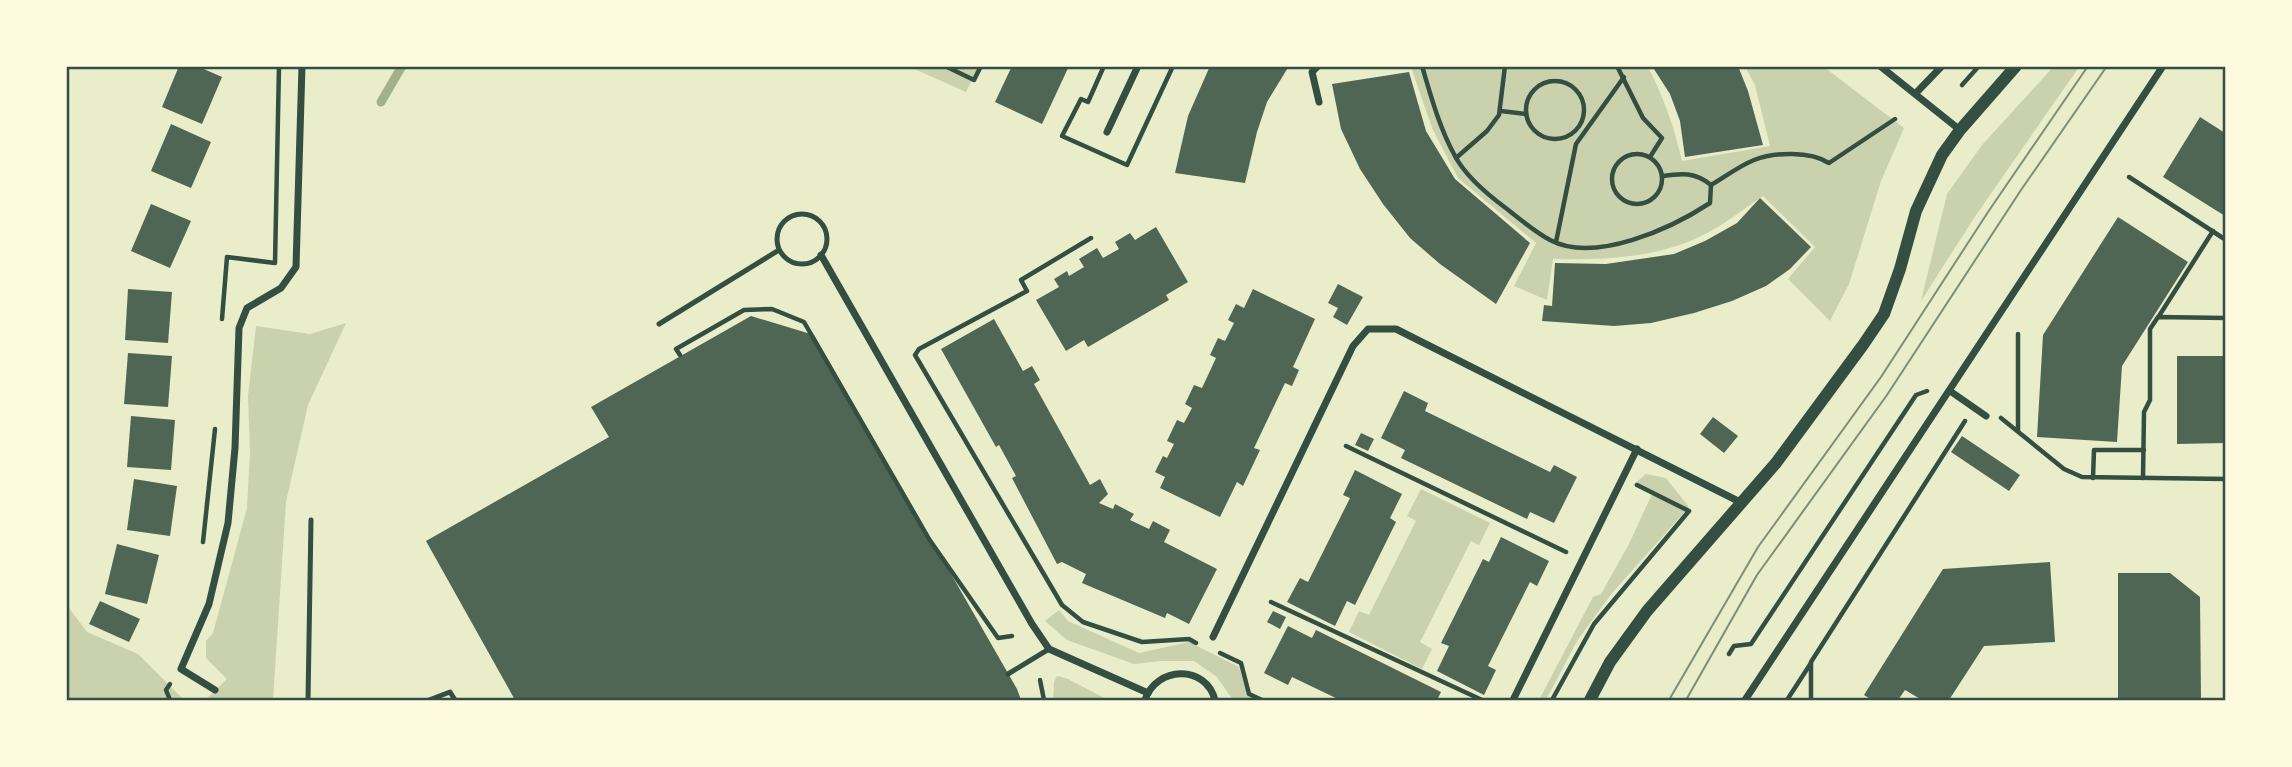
<svg xmlns="http://www.w3.org/2000/svg" width="2292" height="767" font-family="'Golos Text',sans-serif">
<style>
.green{fill:#cad2ad}
.lines{fill:none;stroke-linecap:round;stroke-linejoin:round}
.stream{stroke:#a3b18a;stroke-width:9}
.building{fill:#4f6655}
.path{stroke:#344e41;stroke-width:4.5}
.service{stroke:#344e41;stroke-width:5}
.minor{stroke:#344e41;stroke-width:7}
.tertiary{stroke:#344e41;stroke-width:12}
.tram{stroke:#7c8e77;stroke-width:2}
.neatline{fill:none;stroke:#344e41;stroke-width:2.5}
</style>
<rect width="100%" height="100%" fill="#e9edc9"/>
<g class="green">
<path d="M2054 66 2079 67 1974 218 1921 301 1947 194 1982 145Z"/>
<path d="M910 67H979L966 92Z"/>
<path d="M1411 67H1648C1664 98 1674 126 1682 161L1770 146 1755 85 1745 67H1824L1904 128 1881 181 1849 284 1830 321 1788 279 1815 247 1763 196C1743 209 1724 225 1703 235 1659 258 1602 260 1553 259L1547 300 1514 286 1536 243 1458 178 1432 128Z"/>
<path d="M346 323 308 405 286 502 273 700H205L227 679 206 658V641L213 633 247 508 250 452 248 396 256 326 310 334Z"/>
<path d="M1646 474 1666 478 1689 507 1612 593 1577 641 1546 700H1539L1593 597 1601 594 1629 544 1652 494 1633 485Z"/>
<path d="M1421 489 1490 523 1479 545 1471 541 1420 642 1432 649 1422 669 1349 632 1359 611 1369 615 1416 521 1407 516Z"/>
<path d="M66 604 87 632 138 654 182 698 188 700H67Z"/>
<path d="M1059 610 1068 621 1139 653 1189 642 1239 667 1248 696 1256 700H1233L1217 677 1194 661H1161L1134 664 1067 640 1045 621Z"/>
<path d="M1057 676 1066 678 1108 700H1053L1054 682Z"/>
</g>
<g class="lines">
<path class="stream" d="M381 102 402 66"/>
</g>
<g class="building">
<path d="M179 66H197L222 77 202 124 162 107Z"/>
<path d="M1012 66H1069L1042 124 995 102Z"/>
<path d="M1210 66H1289L1267 102 1257 132 1245 183 1175 173 1188 116Z"/>
<path d="M1652 66H1738L1748 91 1763 145 1685 157 1680 121 1670 94Z"/>
<path d="M1409 72 1426 131 1455 179 1530 243 1496 304 1440 264 1410 238 1383 204 1360 169 1341 129 1332 84Z"/>
<path d="M2200 117 2225 133V216L2163 177Z"/>
<path d="M171 124 211 142 191 188 151 171Z"/>
<path d="M1760 198 1811 247 1790 269 1766 286 1732 301 1694 313 1651 323 1614 326 1542 321 1544 305 1552 306 1555 263 1606 264 1674 254 1705 241 1737 223Z"/>
<path d="M151 204 191 221 170 268 131 251Z"/>
<path d="M2118 217 2188 262 2122 366 2117 442 2037 437 2043 335Z"/>
<path d="M1156 227 1188 282 1166 295 1169 300 1088 347 1084 340 1066 351 1036 300 1059 287 1054 279 1067 271 1069 276 1084 267 1079 259 1097 248 1103 258 1119 249 1115 242 1130 233 1135 240Z"/>
<path d="M1338 284 1363 297 1347 325 1333 317 1338 308 1328 303Z"/>
<path d="M128 289 172 292 168 343 125 340Z"/>
<path d="M1253 289 1315 319 1293 367 1299 370 1292 386 1285 383 1254 448 1260 450 1243 486 1237 482 1220 517 1160 488 1165 477 1155 472 1163 456 1167 458 1174 444 1167 441 1177 420 1184 423 1192 408 1185 404 1194 385 1202 388 1216 358 1210 355 1218 338 1225 341 1234 323 1228 320 1236 304 1244 308Z"/>
<path d="M751 316 814 335 1017 689 1021 700H515L426 541 609 437 591 407Z"/>
<path d="M994 319 1023 371 1032 366 1040 380 1034 384 1090 485 1100 479 1108 494 1099 503 1113 509 1115 504 1134 514 1130 520 1149 529 1153 521 1170 530 1164 542 1217 569 1189 624 1167 613 1165 618 1082 583 1086 574 1062 562 1057 564 1012 478 1016 476 999 445 996 447 941 349Z"/>
<path d="M128 353 172 356 168 407 124 404Z"/>
<path d="M2177 356H2225V443L2177 444Z"/>
<path d="M1404 391 1428 403 1425 411 1550 472 1554 465 1577 477 1554 523 1530 512 1527 519 1401 458 1405 450 1381 438Z"/>
<path d="M131 416 175 420 171 470 127 467Z"/>
<path d="M1713 417 1738 436 1724 453 1700 434Z"/>
<path d="M1361 433 1374 439 1368 451 1355 445Z"/>
<path d="M1962 436 2020 475 2009 491 1951 452Z"/>
<path d="M1355 470 1402 494 1390 518 1396 522 1355 605 1347 601 1335 626 1287 602 1300 578 1308 582 1350 498 1343 495Z"/>
<path d="M134 479 177 486 170 536 127 530Z"/>
<path d="M1501 537 1549 561 1537 586 1530 582 1488 666 1496 670 1484 695 1437 671 1449 646 1441 643 1483 559 1489 562Z"/>
<path d="M117 544 159 555 147 604 105 594Z"/>
<path d="M2050 562 2055 642 1984 646 1949 700H1922L1905 690 1898 700H1872L1864 695 1943 569Z"/>
<path d="M2118 573H2170L2200 597 2201 700H2118Z"/>
<path d="M100 601 140 619 129 642 89 624Z"/>
<path d="M1273 611 1286 617 1280 629 1267 622Z"/>
<path d="M1288 626 1312 638 1316 630 1441 692 1437 700H1340L1292 677 1288 685 1264 673Z"/>
</g>
<g class="lines">
<g class="path">
<path d="M945 66 974 80 981 66"/>
<path d="M1104 66 1088 102 1081 99 1062 136 1127 165 1173 66"/>
<path d="M1422 66C1431 97 1440 129 1455 156 1466 177 1488 195 1507 209 1521 220 1535 232 1550 240 1595 264 1672 228 1710 203L1711 185C1725 177 1739 166 1754 160 1775 152 1810 151 1829 163L1895 119"/>
<path d="M1472 66H1477"/>
<path d="M1617 66 1643 118 1662 138 1650 157"/>
<circle cx="1555" cy="110" r="29"/>
<path d="M1962 85 1979 66"/>
<path d="M1501 111 1526 114"/>
<circle cx="1637" cy="179" r="25"/>
<path d="M1456 158 1487 131 1499 115 1505 66"/>
<path d="M1663 176C1682 173 1695 172 1711 185"/>
<path d="M2129 177 2226 240"/>
<path d="M1091 238 1021 280 1027 291 919 349 915 355 1062 605 1083 622 1142 642 1189 639 1196 643"/>
<path d="M1556 242 1576 144 1624 77"/>
<path d="M2159 316 2213 231"/>
<path d="M222 319 227 257 275 263 279 66"/>
<path d="M680 355 676 349 744 310 772 309 804 322 929 539 998 638 1012 636"/>
<path d="M2001 418 2064 469 2082 477 2226 479"/>
<path d="M2018 431V334"/>
<path d="M1346 446 1566 552"/>
<path d="M2093 478 2094 450H2144"/>
<path d="M2143 478 2144 412 2150 400V329L2158 317 2226 318"/>
<path d="M203 542 215 429"/>
<path d="M1271 602 1482 700"/>
<path d="M1220 653 1241 663 1249 694 1262 700"/>
<path d="M1729 654 1734 646 1751 644 1916 395 1927 391"/>
<path d="M1040 680 1044 700"/>
<path d="M170 700 166 690 170 684"/>
<path d="M1552 700 1594 624 1689 511 1637 485"/>
<path d="M1787 700 1811 663"/>
<path d="M1811 700V662L1965 421"/>
</g>
<g class="service">
<circle cx="802" cy="239" r="25"/>
<path d="M659 324 779 250"/>
<path d="M1008 674 1049 649"/>
<path d="M308 700 311 520"/>
<path d="M429 700 450 692 455 700"/>
</g>
<g class="minor">
<path d="M1318 66 1312 72 1319 102"/>
<path d="M1880 66 1960 130"/>
<path d="M1916 93 1942 66"/>
<path d="M1107 132 1138 66"/>
<path d="M821 255 1032 624 1049 649 1148 693"/>
<path d="M1950 391 1986 416"/>
<path d="M1213 637 1353 346 1368 329H1396L1742 503"/>
<path d="M215 690 181 669 209 604 228 523 235 448 239 328 247 308 281 288 296 267 302 66"/>
<path d="M1145 700C1156 666 1206 664 1215 700"/>
<path d="M1513 700 1637 449"/>
<path d="M1745 700 2163 66"/>
</g>
<path class="tertiary" d="M1590 700 1610 662 1647 611 1776 463 1863 345 1884 314 1900 269 1916 211 1942 155 1960 130 2016 66"/>
<g class="tram">
<path d="M1669 700 1758 547 1881 377 1988 212 2088 66"/>
<path d="M1686 700 1757 575 1887 395 2021 190 2107 66"/>
</g>
</g>
<rect width="2292" height="767" fill="none" stroke="#fefae0" stroke-width="136"/>
<rect x="68" y="68" width="2156" height="631" class="neatline"/>
</svg>
